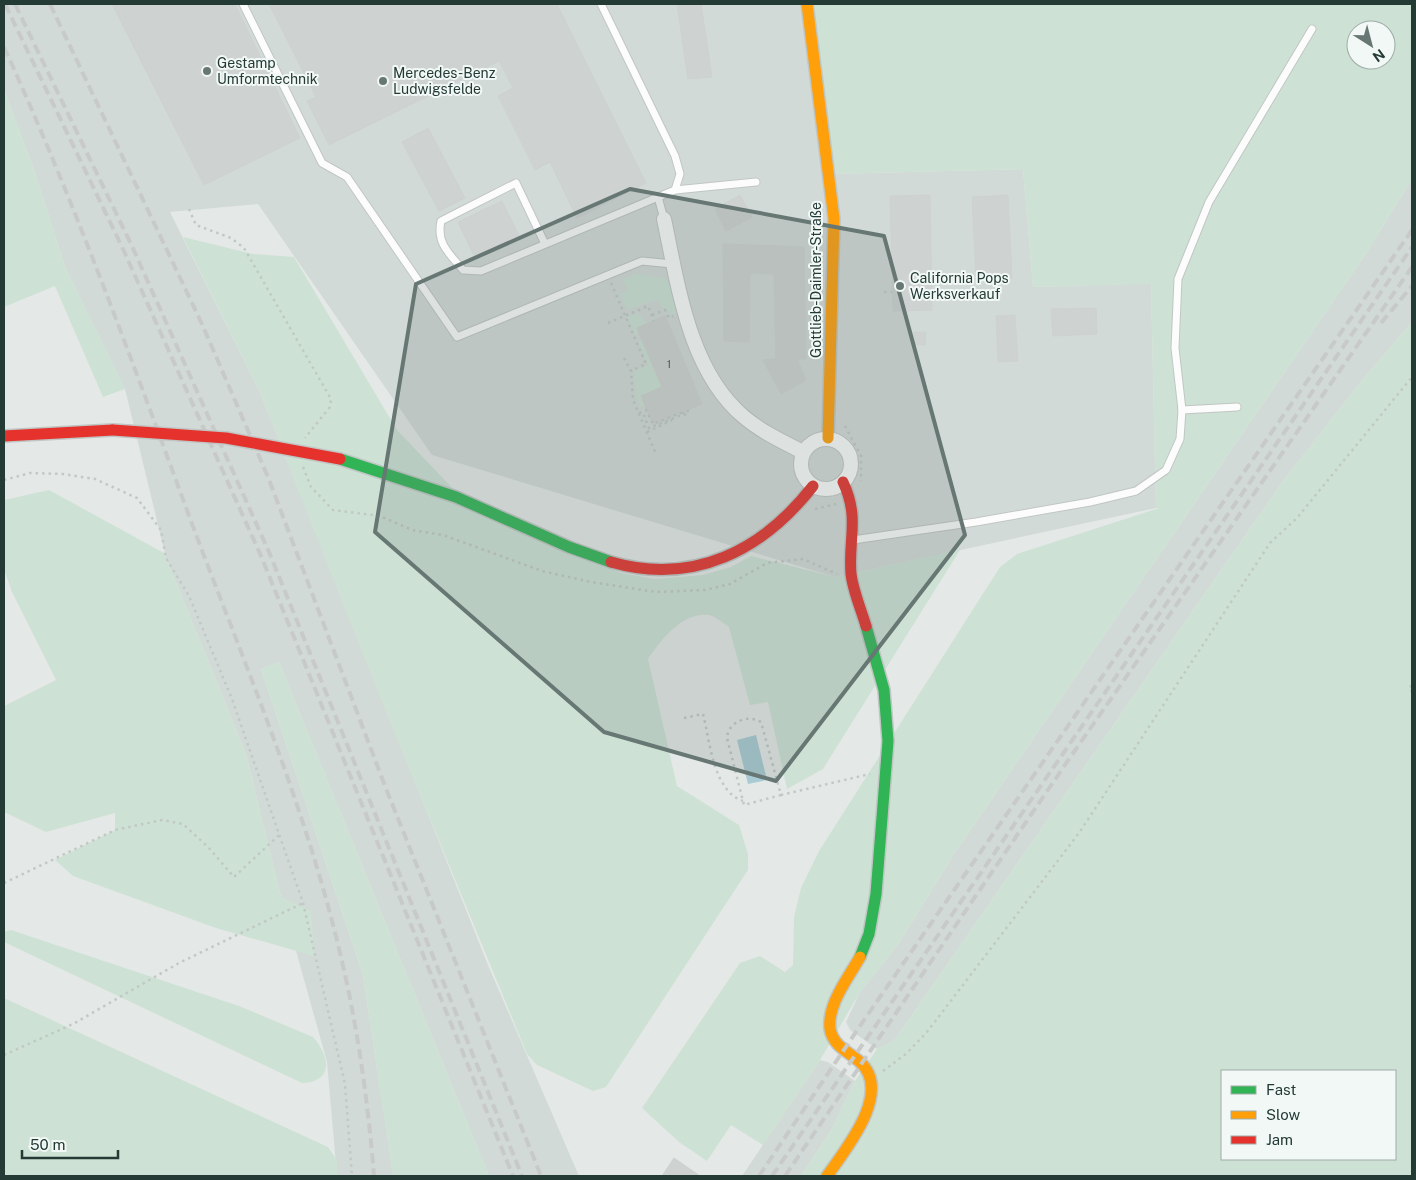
<svg xmlns="http://www.w3.org/2000/svg" width="1416" height="1180" font-family="'Public Sans',sans-serif">
<style>
.built{fill:#d2dad7}
.green{fill:#cee1d5;fill-rule:evenodd}
.water{fill:#a8cbd4}
.building{fill:#ced2d1;stroke:#cdd2d0}
.lines{fill:none;stroke-linecap:round;stroke-linejoin:round}
.lane-casing{stroke:#c1c6c4;stroke-width:9}
.street-casing{stroke:#c1c6c4;stroke-width:16}
.fast-casing{stroke:#c0c6c4;stroke-width:14}
.slow-casing{stroke:#c0c6c4;stroke-width:14}
.jam-casing{stroke:#c0c6c4;stroke-width:14}
.path{stroke:#c1c9c5;stroke-width:2.5;stroke-dasharray:2.5 4;stroke-linecap:butt}
.lane{stroke:#fbfcfb;stroke-width:7}
.street{stroke:#fbfcfb;stroke-width:14}
.fast{stroke:#30b455;stroke-width:11}
.slow{stroke:#ff9f0a;stroke-width:11}
.jam{stroke:#e5322d;stroke-width:11}
.rail{stroke:#c7cac9;stroke-width:4;stroke-dasharray:10 5;stroke-linecap:butt}
.jam-bridge-casing{stroke:#c0c6c4;stroke-width:14;stroke-linecap:butt}
.jam-bridge{stroke:#e5322d;stroke-width:11}
.marked{fill:#677773;fill-opacity:0.2;stroke:#677773;stroke-width:4;stroke-linejoin:round}
.poi-dot{fill:#677773;stroke:#f2f8f5;stroke-width:2}
.labels{text-anchor:middle;dominant-baseline:central;stroke-width:4;stroke-linejoin:round;paint-order:stroke}
.number-label{font-size:11px;fill:#4e605c}
.poi-label{font-size:14px;fill:#233a35;stroke:#f2f8f5;text-anchor:start}
.street-label{font-size:14px;fill:#233a35;stroke:#f2f8f5}
</style>
<rect width="100%" height="100%" fill="#e4e9e7"/>
<g class="built">
<path d="M4 4H807L829 174 1023 169 1033 287 1151 283 1156 508 835 577 432 455 258 204 170 212 259 390 488 965 579 1176H489L279 662 261 669 363 975 393 1174V1176H337L327 1062 281 897 246 754 166 558 125 389 65 267 33 167 4 90Z"/>
<path d="M1412 179V322L1364 378 1283 481 894 1041 877 1049 850 1030 846 1022 859 994 899 943 954 854 1365 255Z"/>
<path d="M820 1060 828 1062 855 1081 832 1129 801 1176H742Z"/>
</g>
<g class="green">
<path d="M807 4H1412V179L1365 255 954 854 899 943 859 994 820 1060 763 1145 731 1125 707 1161 679 1142 642 1108 740 963 760 956 785 972 793 965 794 917 801 888 819 851 1000 567 1017 554 1159 508H1156L1151 284 1033 287 1023 169 829 174ZM1356 30H1386V60H1356Z"/>
<path d="M4 90 33 167 65 267 125 389 103 397 55 286 4 307Z"/>
<path d="M183 237 253 254 294 257 397 430 477 514 621 573 655 579 703 575 731 567 751 556 835 577 960 550 823 769 787 789 768 702 750 705 729 627C723 623 715 616 709 615 682 612 661 640 648 659L677 786 739 825 748 854V870L606 1087 593 1091 537 1065 527 1054 388 717 259 390Z"/>
<path d="M636 274 665 278 669 284 677 313 670 315 667 308 663 309 658 299 627 310 620 294 628 291 623 279Z"/>
<path d="M632 315H641L646 324 637 328 639 333 635 335 627 316Z"/>
<path d="M1412 322V1176H801L832 1129 855 1081 877 1049 894 1041 1283 481 1364 378ZM1222 1071H1395V1159H1222Z"/>
<path d="M642 340 662 387 641 396 645 405 640 407 637 399 634 371 648 365 638 342Z"/>
<path d="M49 490 164 553 246 754 281 897 311 911 314 956 216 928 73 876 55 860 115 830V813L46 832 4 812V706L56 680 12 592 4 569V500Z"/>
<path d="M279 662 489 1176H393L363 975 261 669Z"/>
<path d="M11 930 239 1006 313 1037C330 1056 334 1082 302 1083L4 942V932Z"/>
<path d="M4 998 328 1147 337 1160V1176H4Z"/>
</g>
<path class="water" d="M756 735 767 780 748 784 737 740Z"/>
<g class="building">
<path d="M112 4H235L300 138 204 185Z"/>
<path d="M269 4H557L646 183 577 218 550 162 535 170 498 96 513 88 499 61 329 145 307 101 316 97Z"/>
<path d="M677 4H701L712 77 688 79Z"/>
<path d="M428 128 465 198 439 211 402 142Z"/>
<path d="M740 195 752 217 726 231 715 209Z"/>
<path d="M930 195 932 310 893 311 890 196Z"/>
<path d="M1008 195 1012 278 976 280 972 197Z"/>
<path d="M502 201 520 237 475 258 458 222Z"/>
<path d="M723 244 804 247 806 359H797L806 380 781 394 763 360 776 359 774 274 750 273 749 342 724 341Z"/>
<path d="M1096 308 1097 334 1053 336 1051 309Z"/>
<path d="M1015 315 1018 361 998 362 996 316Z"/>
<path d="M665 316 702 404 653 424 641 396 662 387 637 328Z"/>
<path d="M913 332H926L925 345 913 344Z"/>
<path d="M674 1158 700 1176H662Z"/>
</g>
<g class="lines">
<g class="lane-casing">
<g id="lane">
<path d="M243 4 322 163 347 177 457 337 642 261 672 264"/>
<path d="M675 190 756 182"/>
<path d="M658 197 664 219"/>
<path d="M545 244 516 183 441 221C436 244 450 254 463 270L481 271 675 190 680 174 675 156 601 4"/>
<path d="M1182 410 1237 407"/>
<path d="M853 540 976 522 1090 502 1136 491 1166 470 1180 439 1182 410 1175 348 1178 279 1209 202 1312 29"/>
</g>
</g>
<g class="street-casing">
<g id="street">
<path d="M664 219C678 285 689 371 744 417 762 432 783 442 803 452"/>
<circle cx="826" cy="464" r="25"/>
</g>
</g>
<g class="fast-casing">
<g id="fast">
<path d="M340 459 456 497 569 547 611 562"/>
<path d="M860 957 869 934 876 894 888 741 884 690 866 626"/>
</g>
</g>
<g class="slow-casing">
<g id="slow">
<path d="M807 4 834 219 828 438"/>
<path d="M827 1176C846 1149 893 1092 860 1062 849 1052 833 1046 830 1029 827 1004 849 977 860 957"/>
</g>
</g>
<g class="jam-casing">
<g id="jam">
<path d="M4 436 113 430"/>
<path d="M843 482C860 518 848 539 851 574 853 591 861 609 866 626"/>
<path d="M611 562C694 586 763 550 813 486"/>
</g>
</g>
<g class="path">
<path d="M189 209 196 225 231 238 244 248 331 399 330 407 305 438"/>
<path d="M611 283 646 364 631 371"/>
<path d="M884 292H892"/>
<path d="M652 315 665 310 669 318 673 316"/>
<path d="M608 323 648 306 654 321"/>
<path d="M624 358 631 371 633 400 656 454"/>
<path d="M683 412 684 414 649 428 644 416 648 414 653 424Z"/>
<path d="M639 413 647 410"/>
<path d="M684 415 689 413 687 410"/>
<path d="M845 426 861 456V481"/>
<path d="M647 432 672 420"/>
<path d="M303 467 311 487 333 510 380 516 412 530 443 535 542 571 591 582 656 592 705 590 730 584 767 563 803 559 837 574"/>
<path d="M4 480 30 473 63 474 95 479 137 498 161 530 166 558 189 596 232 699 303 903 345 1084 352 1176"/>
<path d="M815 509 836 504"/>
<path d="M1412 686 1409 687 1412 692"/>
<path d="M684 718 703 714C710 741 713 791 743 801"/>
<path d="M781 795 744 805 727 738C728 722 747 714 761 722L781 795 870 774"/>
<path d="M4 883 115 830 162 820 183 824 208 847 234 877 279 835"/>
<path d="M4 1055 73 1024 179 963 303 903"/>
<path d="M883 1071 907 1053 927 1032 1079 833 1270 543 1297 518 1412 377"/>
</g>
<use href="#lane" class="lane"/>
<use href="#street" class="street"/>
<use href="#fast" class="fast"/>
<use href="#slow" class="slow"/>
<use href="#jam" class="jam"/>
<g class="rail">
<path d="M5 4 123 249 261 556 513 1176"/>
<path d="M15 4 131 244 269 552 522 1176"/>
<path d="M50 4 202 324 268 477 385 786 541 1176"/>
<path d="M4 47C76 205 135 369 195 532 248 672 307 812 341 957 358 1029 368 1102 374 1176"/>
<path d="M1381 323 1412 286"/>
<path d="M759 1176 864 1020 1412 230"/>
<path d="M772 1176 1412 247"/>
<path d="M785 1176 1069 759 1412 267"/>
</g>
<g class="jam-bridge-casing">
<path id="jam-bridge" d="M113 430 226 438 340 459"/>
</g>
<use href="#jam-bridge" class="jam-bridge"/>
</g>
<path class="marked" d="M630 189 884 236 965 535 776 781 604 732 375 532 416 284Z"/>
<g class="poi-dot">
<circle cx="207" cy="71" r="5"/>
<circle cx="383" cy="81" r="5"/>
<circle cx="900" cy="286" r="5"/>
</g>
<g class="labels">
<g class="number-label">
<text x="669" y="364">1</text>
</g>
<g class="poi-label">
<text x="217" y="63">Gestamp<tspan x="217" dy="16">Umformtechnik</tspan></text>
<text x="393" y="73">Mercedes-Benz<tspan x="393" dy="16">Ludwigsfelde</tspan></text>
<text x="910" y="278">California Pops<tspan x="910" dy="16">Werksverkauf</tspan></text>
</g>
<g class="street-label">
<text transform="translate(816 280) rotate(-90)">Gottlieb-Daimler-Straße</text>
</g>
</g>
<rect width="1416" height="1180" fill="none" stroke="#233a35" stroke-width="10"/>
<rect x="1221" y="1070" width="175" height="90" fill="#f2f8f5" stroke="#9faca8"/>
<rect x="1231" y="1086" width="25" height="8" fill="#30b455" stroke="#9faca8"/>
<text x="1266" y="1095" font-size="15" fill="#233a35">Fast</text>
<rect x="1231" y="1111" width="25" height="8" fill="#ff9f0a" stroke="#9faca8"/>
<text x="1266" y="1120" font-size="15" fill="#233a35">Slow</text>
<rect x="1231" y="1136" width="25" height="8" fill="#e5322d" stroke="#9faca8"/>
<text x="1266" y="1145" font-size="15" fill="#233a35">Jam</text>
<g transform="translate(1371 45) rotate(144)"><circle r="24" fill="#f2f8f5" stroke="#9faca8"/>
<path d="M0-4L9 19L0 12L-9 19Z" fill="#677773"/>
<text y="-8" font-size="14" font-weight="bold" text-anchor="middle" fill="#233a35">N</text>
</g>
<path d="M22 1150v8h96v-8" fill="none" stroke="#233a35" stroke-width="2.5"/>
<text x="30" y="1150" font-size="15" fill="#233a35" stroke="#f2f8f5" stroke-width="4" paint-order="stroke">50 m</text>
</svg>
